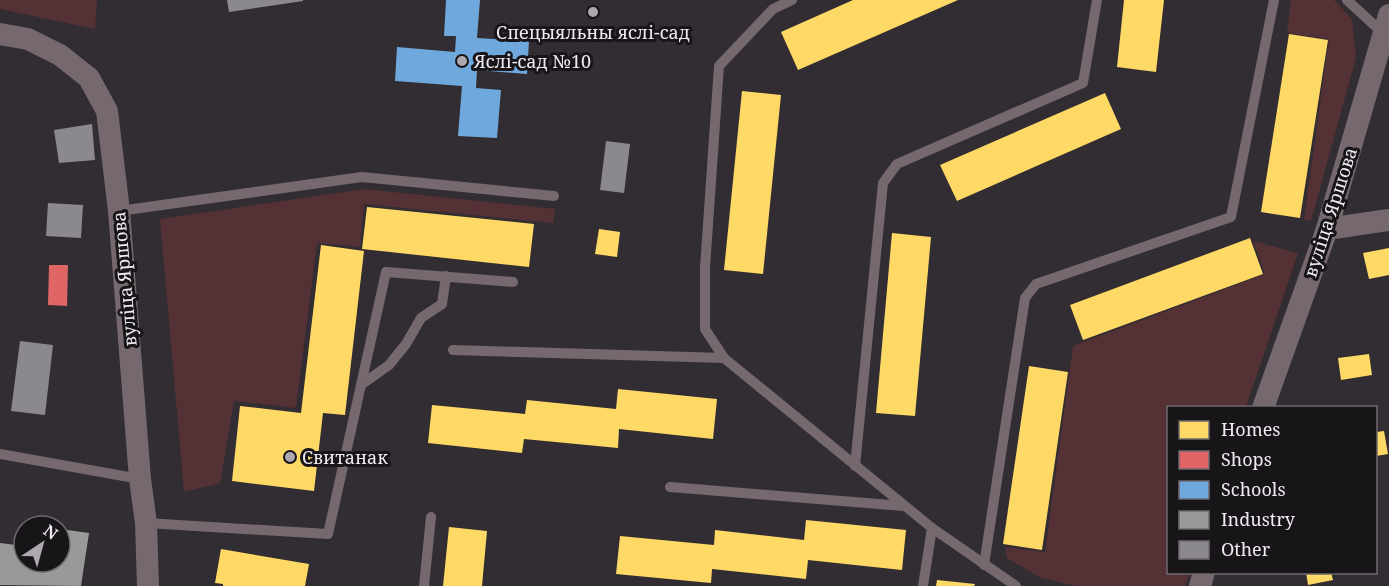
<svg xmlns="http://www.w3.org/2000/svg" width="1389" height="586" font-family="'Noto Serif',serif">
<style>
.green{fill:#543134}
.homes{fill:#ffd966}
.shops{fill:#e06666}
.schools{fill:#6fa8dc}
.industry{fill:#999}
.building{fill:#8c898e}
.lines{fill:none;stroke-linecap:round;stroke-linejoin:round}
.lane{stroke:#75686e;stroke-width:10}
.street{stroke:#75686e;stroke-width:22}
.poi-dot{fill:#aca8ae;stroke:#181519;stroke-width:2}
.labels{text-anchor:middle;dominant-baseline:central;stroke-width:6;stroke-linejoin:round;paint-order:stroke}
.poi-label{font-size:18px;fill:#efeaf0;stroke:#181519;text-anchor:start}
.street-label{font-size:18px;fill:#efeaf0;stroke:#181519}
</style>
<rect width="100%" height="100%" fill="#312d32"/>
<g class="green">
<path d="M0 0H97L95 29 0 9Z"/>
<path d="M1291 0H1334L1352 19 1356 58 1311 221 1304 219 1329 39 1287 33Z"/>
<path d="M364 189 555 209 553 223 364 204 360 247 317 243 296 408 234 401 220 483 184 492 160 219Z"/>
<path d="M1253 241 1298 253 1246 407 1168 408V572L1190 573 1185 586H1076L1041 578 1007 558 1005 547 1045 552 1073 346 1265 274Z"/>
</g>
<g class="homes">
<path d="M853 0H958L798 70 781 32Z"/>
<path d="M1124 0H1164L1156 72 1117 67Z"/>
<path d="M1289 34 1328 40 1300 218 1261 212Z"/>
<path d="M742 91 781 95 763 274 724 270Z"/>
<path d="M1105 93 1121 129 957 201 940 165Z"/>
<path d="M367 207 534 224 529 267 362 249Z"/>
<path d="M599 229 620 232 617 257 595 254Z"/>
<path d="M892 233 931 237 915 416 876 413Z"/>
<path d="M1250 238 1263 274 1083 340 1070 305Z"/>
<path d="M321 245 364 251 345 415 323 413 314 491 232 481 240 406 301 413Z"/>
<path d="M1389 248V275L1369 279 1363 253Z"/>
<path d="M1369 354 1372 375 1341 380 1338 358Z"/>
<path d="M1029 366 1068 372 1042 550 1003 544Z"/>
<path d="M618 389 717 399 713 439 619 429 618 448 524 439 522 453 428 443 432 405 525 414 527 400 616 409Z"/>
<path d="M1384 431 1388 454 1376 456V432Z"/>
<path d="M806 520 906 530 902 570 808 560 806 579 712 569 711 583 616 574 620 536 714 545 715 530 804 540Z"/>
<path d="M449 527 487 531 482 586H443Z"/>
<path d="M221 549 309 564 305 586H223V584L215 583Z"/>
<path d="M1306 572H1331L1333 580 1308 585Z"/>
<path d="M937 580 975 584 974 586H936Z"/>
</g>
<path class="shops" d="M49 265H68L67 306 48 305Z"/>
<path class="schools" d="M446 0H480L477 38 529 41 527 74 477 70 476 88 501 90 497 138 458 136 462 86 395 81 397 47 455 52 456 36H444Z"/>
<path class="industry" d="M60 529 89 533 81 586 0 585V543L24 546V562H60Z"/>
<g class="building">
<path d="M227 0H303V1L229 12Z"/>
<path d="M92 124 95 160 59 163 54 130Z"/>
<path d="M606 141 630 144 624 193 600 190Z"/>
<path d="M48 203 83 205 81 238 46 236Z"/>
<path d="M20 341 53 345 45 415 11 411Z"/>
</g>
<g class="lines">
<g class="lane">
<path d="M792 0 773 9 719 66 705 268V329L724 358 932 528 1016 586"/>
<path d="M1347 0 1384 34"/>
<path d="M119 211 362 177 554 196"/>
<path d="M453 350 724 358"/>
<path d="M361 385 389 365 406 344 421 318 442 304 446 276"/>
<path d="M0 454 140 479"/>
<path d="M855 466 883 183 897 164 1083 83 1097 0"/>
<path d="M670 487 903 506"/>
<path d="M146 523 328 534 386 272 513 282"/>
<path d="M984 565 1025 298 1036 284 1231 217 1274 0"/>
<path d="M424 586 431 517"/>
<path d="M923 586 932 528"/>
</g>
<g class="street">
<path d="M0 34 28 39 60 55 89 78 107 111 119 211 140 479 146 523 148 586"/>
<path d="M1327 229 1389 220"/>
<path d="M1263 408 1327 229 1389 15"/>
<path d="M1200 586 1204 572"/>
</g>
</g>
<g class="poi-dot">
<circle cx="593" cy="12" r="6"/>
<circle cx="462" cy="61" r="6"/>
<circle cx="290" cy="457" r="6"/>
</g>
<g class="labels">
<g class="poi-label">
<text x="593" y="32" text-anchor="middle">Спецыяльны яслі-сад</text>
<text x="474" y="61">Яслі-сад №10</text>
<text x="302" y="457">Свитанак</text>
</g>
<g class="street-label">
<text transform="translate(1330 212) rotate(-72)">вуліца Яршова</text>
<text transform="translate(124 279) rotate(-95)">вуліца Яршова</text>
</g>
</g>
<rect x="1167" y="406" width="210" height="168" fill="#181519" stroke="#6e6a6f" stroke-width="1.5"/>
<rect x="1179" y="421" width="30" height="18" fill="#ffd966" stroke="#6e6a6f" stroke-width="1.5"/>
<text x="1221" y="436" font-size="18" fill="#efeaf0">Homes</text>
<rect x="1179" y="451" width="30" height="18" fill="#e06666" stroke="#6e6a6f" stroke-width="1.5"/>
<text x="1221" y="466" font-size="18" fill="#efeaf0">Shops</text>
<rect x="1179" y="481" width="30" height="18" fill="#6fa8dc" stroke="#6e6a6f" stroke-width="1.5"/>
<text x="1221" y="496" font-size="18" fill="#efeaf0">Schools</text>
<rect x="1179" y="511" width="30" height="18" fill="#999999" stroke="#6e6a6f" stroke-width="1.5"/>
<text x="1221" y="526" font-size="18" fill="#efeaf0">Industry</text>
<rect x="1179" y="541" width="30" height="18" fill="#8c898e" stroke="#6e6a6f" stroke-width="1.5"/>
<text x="1221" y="556" font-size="18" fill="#efeaf0">Other</text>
<g transform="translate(42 544) rotate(36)"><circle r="28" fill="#181519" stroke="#6e6a6f" stroke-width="1.5"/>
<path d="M0-4.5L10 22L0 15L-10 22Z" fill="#aca8ae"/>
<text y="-9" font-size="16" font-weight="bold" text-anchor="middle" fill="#efeaf0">N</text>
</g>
</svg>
